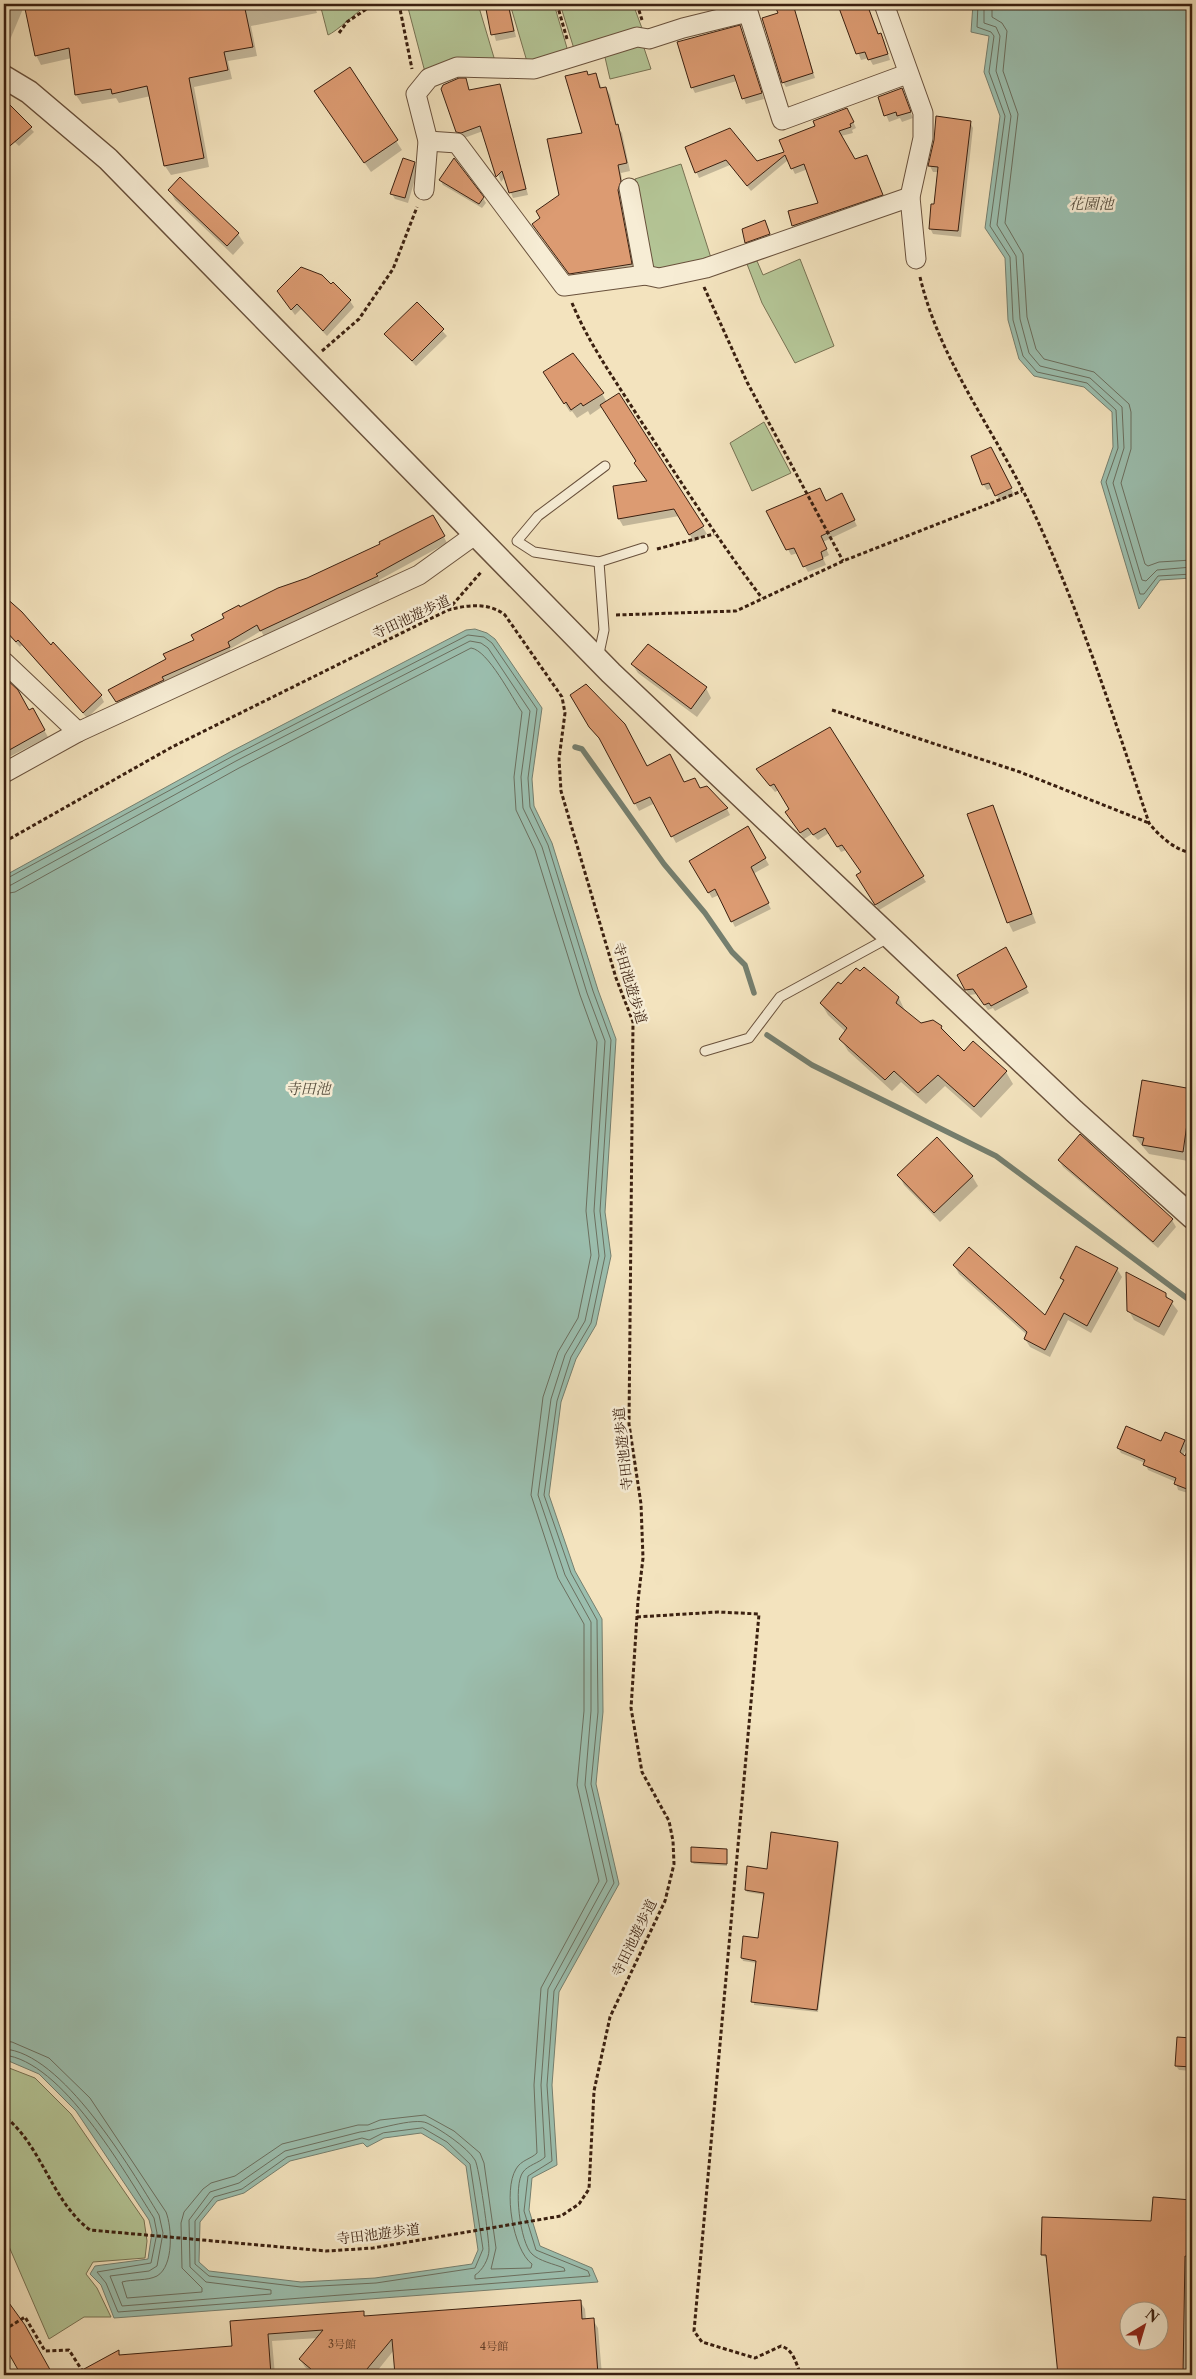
<svg xmlns="http://www.w3.org/2000/svg" width="1196" height="2379" font-family="'Libre Caslon Text','Noto Serif JP',serif">
<style>
.green{fill:#b4c596;stroke:#787253}
.water{fill:#9bbeae;stroke:#757f6f;fill-rule:evenodd}
.shadow{fill:#0003;fill-rule:evenodd}
.lines{fill:none;stroke-linecap:round;stroke-linejoin:round}
.shore{stroke:#6b6f5f;stroke-width:1}
.stream{stroke:#757f6f;stroke-width:5.5}
.building{fill:#dc9b72;stroke:#3b2010;fill-rule:evenodd}
.service-casing{stroke:#69513c;stroke-width:11}
.minor-casing{stroke:#69513c;stroke-width:21}
.tertiary-casing{stroke:#69513c;stroke-width:25}
.path{stroke:#3b2010;stroke-width:3;stroke-dasharray:4 2.5;stroke-linecap:butt}
.service{stroke:#f7edd5;stroke-width:9}
.minor{stroke:#f7edd5;stroke-width:19}
.tertiary{stroke:#f7edd5;stroke-width:22}
.labels{text-anchor:middle;dominant-baseline:central;stroke-width:5;stroke-linejoin:round;paint-order:stroke}
.number-label{font-size:11px;fill:#633f28}
.street-label{font-size:14px;fill:#3b2010;stroke:#f7edd5}
.water-label{font-size:15px;font-style:italic;fill:#584f3f;stroke:#f7edd5}
</style>
<rect width="100%" height="100%" fill="#f3e3be"/>
<filter id="stains"><feTurbulence type="fractalNoise" baseFrequency=".004" numOctaves="4"/><feColorMatrix values="0 0 0 0 .2 0 0 0 0 .09 0 0 0 0 .02 0 0 0 .5 -.17"/></filter>
<radialGradient id="worn" r=".72"><stop offset=".6" stop-color="#630" stop-opacity="0"/><stop offset="1" stop-color="#630" stop-opacity=".3"/></radialGradient>
<g class="green">
<path d="M320 4H368C358 11 336 32 328 35Z"/>
<path d="M407 4H478L495 61 426 76Z"/>
<path d="M510 4H554L567 48 563 55 528 65Z"/>
<path d="M560 4H633L643 31 575 52Z"/>
<path d="M643 45 651 69 610 79 604 53Z"/>
<path d="M681 164 712 261 653 272 635 179Z"/>
<path d="M800 259 834 346 795 363 762 303 747 264 757 261 763 275Z"/>
<path d="M764 422 791 473 752 491 730 443Z"/>
<path d="M4 2066 35 2078 71 2114 144 2220 147 2241 145 2258 93 2262 86 2274 97 2288 111 2317H84L49 2339 4 2235Z"/>
</g>
<g class="water">
<path d="M973 4H1192V578L1160 580 1139 609 1101 482 1113 447 1112 412 1084 387 1034 376 1019 359 1008 320 1005 258 985 228 1000 116 984 72 989 36 971 32Z"/>
<path d="M475 629 487 633 495 639 542 708 532 779 534 806 552 843 598 990 616 1039 605 1212 611 1256 596 1325 576 1359 561 1402 549 1495 575 1571 602 1619 603 1712 596 1784 619 1884 559 1992 552 2085 557 2165 532 2178 529 2210 540 2246 592 2268 598 2282 114 2318 101 2285 90 2274 95 2266 148 2259 152 2232 149 2220 76 2111 39 2074 4 2059V876L230 752 466 630ZM421 2133 443 2146 466 2166 478 2250 472 2264 375 2278 301 2282 209 2271 199 2262 200 2222 217 2201 244 2193 290 2161 363 2143 367 2147 384 2138Z"/>
</g>
<g class="shadow">
<path d="M4 4H25L4 54Z"/>
<path d="M25 4H314L317 13 251 26 257 56 228 61 232 79 194 87 209 167 171 175 165 166 151 96 119 103 116 98 82 104 76 95 72 58 41 65 36 55Z"/>
<path d="M480 4H509L516 37 496 41 487 8 483 9Z"/>
<path d="M788 4H792L794 8 815 78 786 87 783 82 779 14 777 7Z"/>
<path d="M856 4H867L879 35 884 40 890 60 873 65 869 58 861 60 841 9Z"/>
<path d="M740 27 764 99 746 104 737 81 695 93 692 87Z"/>
<path d="M349 69 402 150 371 172 315 91Z"/>
<path d="M596 74 602 89 606 88 610 95 617 126 622 133 630 171 621 173 635 271 574 281 533 224 542 219 560 195 583 134 588 76Z"/>
<path d="M465 80 470 91 499 86 502 92 528 195 513 198 505 177 501 182 483 131 464 138 460 137 457 131Z"/>
<path d="M901 89 913 118 902 122 900 118 889 122 879 97Z"/>
<path d="M6 103 34 132 19 146 4 132V105Z"/>
<path d="M850 115 856 128 852 130 853 133 841 136 855 161 870 162 885 200 796 231 793 225 820 204 808 169 795 174 788 160 751 191 730 165 699 178 686 147 757 162 785 152Z"/>
<path d="M970 122 973 128 961 237 933 234 930 228 935 206 938 172H933L930 166 935 140Z"/>
<path d="M414 163 418 169 408 203 395 199 392 194Z"/>
<path d="M180 179 238 234 244 243 233 255 175 200 170 191Z"/>
<path d="M440 180 483 198 486 203 482 208 443 185Z"/>
<path d="M765 222 773 240 749 248 746 242Z"/>
<path d="M282 297 350 301 354 307 327 336 301 309 295 315Z"/>
<path d="M417 304 447 336 416 366 386 334Z"/>
<path d="M589 373 607 402 619 395 707 534 694 542 679 516 623 526 619 519 648 482 603 406 590 415 588 411 577 418 572 411 570 412 550 381Z"/>
<path d="M994 454 1014 495 1000 501 993 488 987 490 983 484Z"/>
<path d="M845 501 857 526 823 542 829 555 823 558 826 565 808 572 798 553 791 555 768 512Z"/>
<path d="M433 516 447 543 379 580 380 583 264 636 261 631 230 649 232 653 120 707 110 691 167 660 240 608 382 545Z"/>
<path d="M4 597 21 613 51 646 53 644 101 696 104 702 87 718 22 645 20 647 4 631Z"/>
<path d="M632 664 706 688 711 698 697 717 638 673Z"/>
<path d="M10 684 29 712 33 710 48 737 9 757 4 764V688Z"/>
<path d="M572 695 647 767 700 790 727 809 730 815 676 843 655 803 639 811 604 744 595 734Z"/>
<path d="M830 729 926 882 879 910 861 881 862 873 846 850 841 852 829 833 818 840 812 834 804 839 787 812 790 810 779 790 775 792 761 775Z"/>
<path d="M992 807 1036 923 1013 932 1008 922Z"/>
<path d="M748 828 769 865 753 874 771 909 735 927 719 895 712 898 691 862Z"/>
<path d="M1005 948 1029 993 995 1011 993 1008 988 1010 977 994 969 995 959 976Z"/>
<path d="M899 998 905 1011 921 1024 941 1027 964 1053 1006 1072 1013 1084 981 1118 945 1086 926 1104 901 1082 892 1091 848 1051 841 1039 846 1032 828 1015 821 1003Z"/>
<path d="M1143 1082 1192 1090V1136L1188 1161 1149 1154 1134 1136Z"/>
<path d="M1080 1136 1172 1220 1176 1227 1158 1248 1063 1167 1059 1160Z"/>
<path d="M899 1175 972 1176 978 1186 940 1222 904 1185Z"/>
<path d="M954 1265 1045 1317 1064 1283 1061 1278 1117 1269 1122 1277 1091 1333 1068 1320 1050 1357 1030 1347 1025 1339 1027 1335 959 1274Z"/>
<path d="M1165 1294 1178 1311 1164 1336 1134 1320 1129 1311Z"/>
<path d="M1184 1441 1187 1447 1183 1456 1185 1467 1192 1470V1482L1188 1493 1178 1490 1176 1482 1148 1470 1145 1463 1121 1453 1118 1448Z"/>
<path d="M837 1843 839 1845 818 2012 754 2005 757 1963 743 1961 742 1958 759 1939 765 1895 747 1892 746 1890 768 1871Z"/>
<path d="M727 1850V1866L694 1864 692 1862Z"/>
<path d="M1178 2038 1192 2039V2071L1179 2070 1176 2066Z"/>
<path d="M1154 2198 1192 2202V2375H1059L1048 2259 1042 2255 1152 2223ZM1128 2312H1158V2342H1128Z"/>
<path d="M4 2297 24 2325 52 2375H22L4 2342Z"/>
<path d="M580 2301 585 2309 586 2320H593L598 2328 602 2375H396L394 2350 374 2375H314L305 2367 300 2359 318 2338 272 2341 275 2375H76L118 2351 121 2356 234 2348 231 2322 363 2312 366 2317Z"/>
</g>
<g class="lines">
<g class="shore">
<path d="M978 4 977 27 991 32 994 36 989 72 1005 116 990 226 1010 257 1013 320 1023 356 1037 372 1087 383 1116 410 1118 448 1106 482 1140 594H1144L1158 576 1192 574"/>
<path d="M984 4V23L996 27 1000 36 996 71 1011 116 997 225 1016 256 1020 319 1029 353 1040 366 1090 378 1122 407 1124 448 1113 483 1142 580 1146 581 1157 570 1192 567"/>
<path d="M992 4V17L1002 23 1007 31 1003 71 1018 114 1005 223 1023 254 1027 317 1036 349 1044 359 1094 372 1129 404 1131 412V449L1121 483 1145 564 1148 566 1159 562 1192 560"/>
<path d="M4 880 233 756 468 635 484 637 492 643 537 709 528 778 530 807 548 845 593 991 611 1040 600 1211 605 1256 591 1323 571 1357 557 1401 544 1495 571 1573 597 1620 598 1712 591 1784 614 1883 554 1991 547 2085 552 2161 528 2176 524 2211 536 2250 588 2271 590 2276 118 2312 106 2283 97 2272 151 2263 157 2233 154 2218C124 2171 62 2061 4 2055"/>
<path d="M4 887 11 885 236 761 470 641 481 643 488 648 530 711 521 777 523 808 542 847 587 993 605 1041 594 1211 599 1256 585 1321 565 1355 551 1399 538 1495 565 1575 591 1622V1711L585 1785 607 1881 548 1989 541 2085 545 2157C539 2163 528 2165 523 2172 513 2185 520 2243 532 2254 539 2261 554 2264 564 2268L565 2271 475 2279V2275C482 2271 489 2259 489 2250 489 2239 479 2166 475 2160 467 2147 440 2129 427 2123 414 2117 374 2131 360 2132L285 2151 239 2183 210 2192 189 2220 190 2267 206 2282 271 2290V2294L122 2306 110 2276 149 2271 157 2266 163 2233 159 2215C131 2169 62 2052 4 2049"/>
<path d="M4 894 15 892 239 768 471 648C488 650 512 698 522 712L514 777 516 810 535 850 580 995 597 1042 586 1211 591 1255 578 1318 558 1352 543 1397 531 1495 558 1578 584 1624V1711L577 1785 599 1881 541 1988 534 2085 537 2153C531 2159 521 2160 516 2169 503 2190 513 2250 532 2264L531 2268 491 2269 496 2248 484 2163 480 2153 454 2131 425 2115 380 2120 368 2125H358L282 2144 235 2176 211 2183 203 2189 184 2212 181 2223 182 2268 202 2288V2292L127 2298 122 2282C133 2279 147 2281 157 2276 174 2266 172 2227 166 2212L90 2098 49 2058 12 2042 4 2041"/>
<path d="M423 2128 447 2142 470 2164 483 2249 475 2268 376 2283 301 2287 209 2276 195 2264V2221L214 2197 242 2189 287 2157 362 2138 369 2140 383 2133Z"/>
</g>
<g class="stream">
<path d="M575 747 582 749 664 864 705 913 732 952 745 965 754 993"/>
<path d="M767 1035 812 1065 996 1156 1192 1302"/>
</g>
</g>
<g class="building">
<path d="M24 4H244L253 47 224 52 228 70 189 78 204 158 164 166 147 86 112 94 111 89 75 95 69 48 35 56Z"/>
<path d="M485 4H508L514 31 491 35Z"/>
<path d="M774 4H793L813 73 782 83 762 18 778 13Z"/>
<path d="M853 4H867L878 34 881 33 888 54 868 60 865 52 856 54 839 8Z"/>
<path d="M740 25 762 93 742 99 734 75 691 88 677 42Z"/>
<path d="M350 67 398 140 364 163 314 91Z"/>
<path d="M587 71 588 75 596 73 600 88 606 87 616 125 618 124 627 163 618 165 621 181 618 190 632 264 569 274 532 224 540 218 536 211 559 195 547 139 582 133 565 76Z"/>
<path d="M459 78H466L469 90 500 84 526 189 509 193 502 171 496 177 480 126 461 133 456 132 441 89 443 85Z"/>
<path d="M902 88 911 112 897 116 896 112 884 116 878 97Z"/>
<path d="M4 99 32 127 4 151Z"/>
<path d="M847 108 854 122 850 124 851 127 839 131 855 159 867 155 883 195 792 226 788 211 818 203 804 164 791 169 785 155 747 186 726 160 695 173 685 147 730 128 757 161 784 152 779 140 815 126 813 121Z"/>
<path d="M936 116 971 121 958 231 929 229 931 204H934L938 167 928 166 934 140Z"/>
<path d="M403 158 415 162 405 198 390 194Z"/>
<path d="M454 158 484 197 479 204 439 180Z"/>
<path d="M180 177 239 233 227 246 168 190Z"/>
<path d="M765 220 770 234 745 243 742 229Z"/>
<path d="M301 267 322 275 331 284 333 282 351 300 323 331 297 304 291 310 277 291Z"/>
<path d="M417 302 444 329 412 361 384 334Z"/>
<path d="M573 353 604 393 583 406 581 403 571 410 566 402 564 404 543 372Z"/>
<path d="M619 393 704 526 689 535 674 509 618 519 613 486 647 481 634 463 636 461 600 405Z"/>
<path d="M991 447 1012 488 995 496 989 483 982 485 971 456Z"/>
<path d="M820 488 826 501 842 493 855 520 821 536 827 549 821 552 823 559 803 567 794 548 786 550 766 511Z"/>
<path d="M433 515 445 536 376 574 378 576 260 631 257 625 228 642 230 647 162 677 164 680 116 702 108 690 166 659 163 654 194 640 191 635 224 618 222 614 239 605 240 607 278 588 307 578 380 544 379 542Z"/>
<path d="M4 596 22 612 51 645 53 642 102 695 83 713 18 640 16 642 4 629Z"/>
<path d="M648 644 707 687 691 709 631 664Z"/>
<path d="M4 677 18 690 29 710 33 708 45 730 4 753Z"/>
<path d="M586 684 625 724 647 766 670 754 684 782 695 778 700 788 707 786 728 808 671 837 650 797 634 804 599 738 589 727 570 695Z"/>
<path d="M830 727 924 876 875 905 856 875 861 872 842 845 837 847 825 828 813 835 808 828 800 833 785 812 789 809 774 784 770 786 756 769Z"/>
<path d="M993 805 1032 914 1007 923 967 814Z"/>
<path d="M748 826 766 858 751 867 769 903 731 922 715 889 708 893 689 861Z"/>
<path d="M1006 947 1027 987 991 1006 989 1003 984 1005 973 989 965 990 957 975Z"/>
<path d="M864 967 899 997 896 1003 921 1023 933 1020 942 1026 941 1028 964 1051 973 1041 1007 1071 974 1107 938 1075 918 1093 894 1071 885 1080 839 1039 847 1028 820 1003 838 982 841 984 856 968 860 971Z"/>
<path d="M1142 1080 1192 1089 1183 1152 1142 1145 1144 1138 1133 1136Z"/>
<path d="M1080 1134 1173 1219 1153 1242 1058 1160Z"/>
<path d="M937 1137 973 1176 934 1213 897 1175Z"/>
<path d="M1076 1246 1118 1268 1087 1326 1064 1313 1045 1350 1024 1339 1027 1332 953 1265 969 1247 1045 1315 1064 1280 1060 1278Z"/>
<path d="M1126 1272 1166 1293V1297L1173 1301 1159 1327 1127 1311Z"/>
<path d="M1126 1426 1161 1441 1165 1432 1185 1440 1180 1452 1185 1456 1192 1440V1491L1174 1484 1176 1478 1143 1465 1145 1460 1117 1448Z"/>
<path d="M771 1832 838 1842 817 2010 751 2002 756 1961 741 1958 743 1936 758 1938 764 1893 745 1890 747 1866 767 1869Z"/>
<path d="M691 1847 727 1849V1864L691 1862Z"/>
<path d="M1177 2037 1192 2038V2067L1175 2066Z"/>
<path d="M1153 2197 1192 2200V2257L1185 2256 1183 2375H1058L1046 2255H1041L1042 2217 1151 2221ZM1128 2312H1158V2342H1128Z"/>
<path d="M4 2296 25 2325 53 2375H21L4 2345Z"/>
<path d="M581 2300 582 2319 594 2318 598 2375H395L392 2339 362 2375H318L299 2359 323 2330 268 2334 271 2375H73L119 2350V2355L232 2346 230 2321 364 2311V2316Z"/>
</g>
<g class="lines">
<g class="service-casing">
<g id="service">
<path d="M605 466 538 516 517 541 534 552 599 562 643 548"/>
<path d="M598 658 604 630 599 562"/>
<path d="M705 1051 749 1038 780 997 890 937"/>
</g>
</g>
<g class="minor-casing">
<g id="minor">
<path d="M884 4 923 113V138L910 197 916 259"/>
<path d="M428 141 457 143 564 286 645 275 659 278 706 268 910 197"/>
<path d="M629 188 645 275"/>
<path d="M424 190 428 141 416 94 429 78 457 67 534 69 637 37 649 39 683 28 748 12 782 120 907 74"/>
<path d="M4 662 78 732"/>
<path d="M4 773 78 732 419 575 476 534"/>
</g>
</g>
<g class="tertiary-casing">
<path id="tertiary" d="M4 77 29 92 108 159 611 673 1074 1111 1192 1217"/>
</g>
<g class="path">
<path d="M399 4 412 69"/>
<path d="M557 4 567 39"/>
<path d="M637 4 642 20"/>
<path d="M339 33 347 22 374 4"/>
<path d="M920 277C940 362 996 432 1033 511 1080 611 1114 718 1149 823 1158 835 1176 851 1192 853"/>
<path d="M704 287 747 382 843 561"/>
<path d="M572 303C589 344 615 380 639 418 679 479 718 540 762 598"/>
<path d="M322 351 359 319 393 269 417 207"/>
<path d="M657 549 714 534"/>
<path d="M448 610 482 571"/>
<path d="M616 615 736 611 843 561 1022 491"/>
<path d="M832 710 1020 772 1149 823"/>
<path d="M4 842 172 747 448 610C467 605 489 602 505 615L562 697 565 713 559 759 561 791 616 978 633 1022 629 1424 641 1504 643 1558 638 1601 631 1708 642 1772 669 1821 673 1841 674 1864 665 1901 610 2017 594 2091 589 2189 579 2204 561 2216 373 2248 326 2251 90 2230C51 2201 42 2145 4 2116"/>
<path d="M637 1617 718 1612 759 1614 694 2331 702 2342 755 2358 781 2346C794 2350 796 2364 801 2375"/>
<path d="M4 2330 25 2317 45 2351 69 2350 85 2375"/>
<path d="M4 2369 8 2375"/>
</g>
<use href="#service" class="service"/>
<use href="#minor" class="minor"/>
<use href="#tertiary" class="tertiary"/>
</g>
<g class="labels">
<g class="number-label">
<text x="342" y="2344">3号館</text>
<text x="494" y="2346">4号館</text>
</g>
<g class="street-label">
<text transform="translate(411 617) rotate(-25)">寺田池遊歩道</text>
<text transform="translate(630 983) rotate(73)">寺田池遊歩道</text>
<text transform="translate(623 1449) rotate(-96)">寺田池遊歩道</text>
<text transform="translate(634 1938) rotate(-64)">寺田池遊歩道</text>
<text transform="translate(378 2234) rotate(-7)">寺田池遊歩道</text>
</g>
<g class="water-label">
<text x="1091" y="203">花園池</text>
<text x="308" y="1088">寺田池</text>
</g>
</g>
<rect width="1196" height="2379" fill="none" stroke="#f3e3be" stroke-width="20"/>
<rect x="5" y="5" width="1186" height="2369" fill="none" stroke="#3b2010" stroke-width="2.5"/>
<rect x="10" y="10" width="1176" height="2359" fill="none" stroke="#3b2010"/>
<g transform="translate(1144 2326) rotate(38)"><circle r="24" fill="#f7edd5" stroke="#ac9b86"/>
<path d="M0-4L9 19L0 12L-9 19Z" fill="#8f2418"/>
<text y="-8" font-size="14" font-weight="bold" text-anchor="middle" fill="#3b2010">N</text>
</g>
<rect width="100%" height="100%" filter="url(#stains)"/>
<rect width="100%" height="100%" fill="url(#worn)"/>
</svg>
